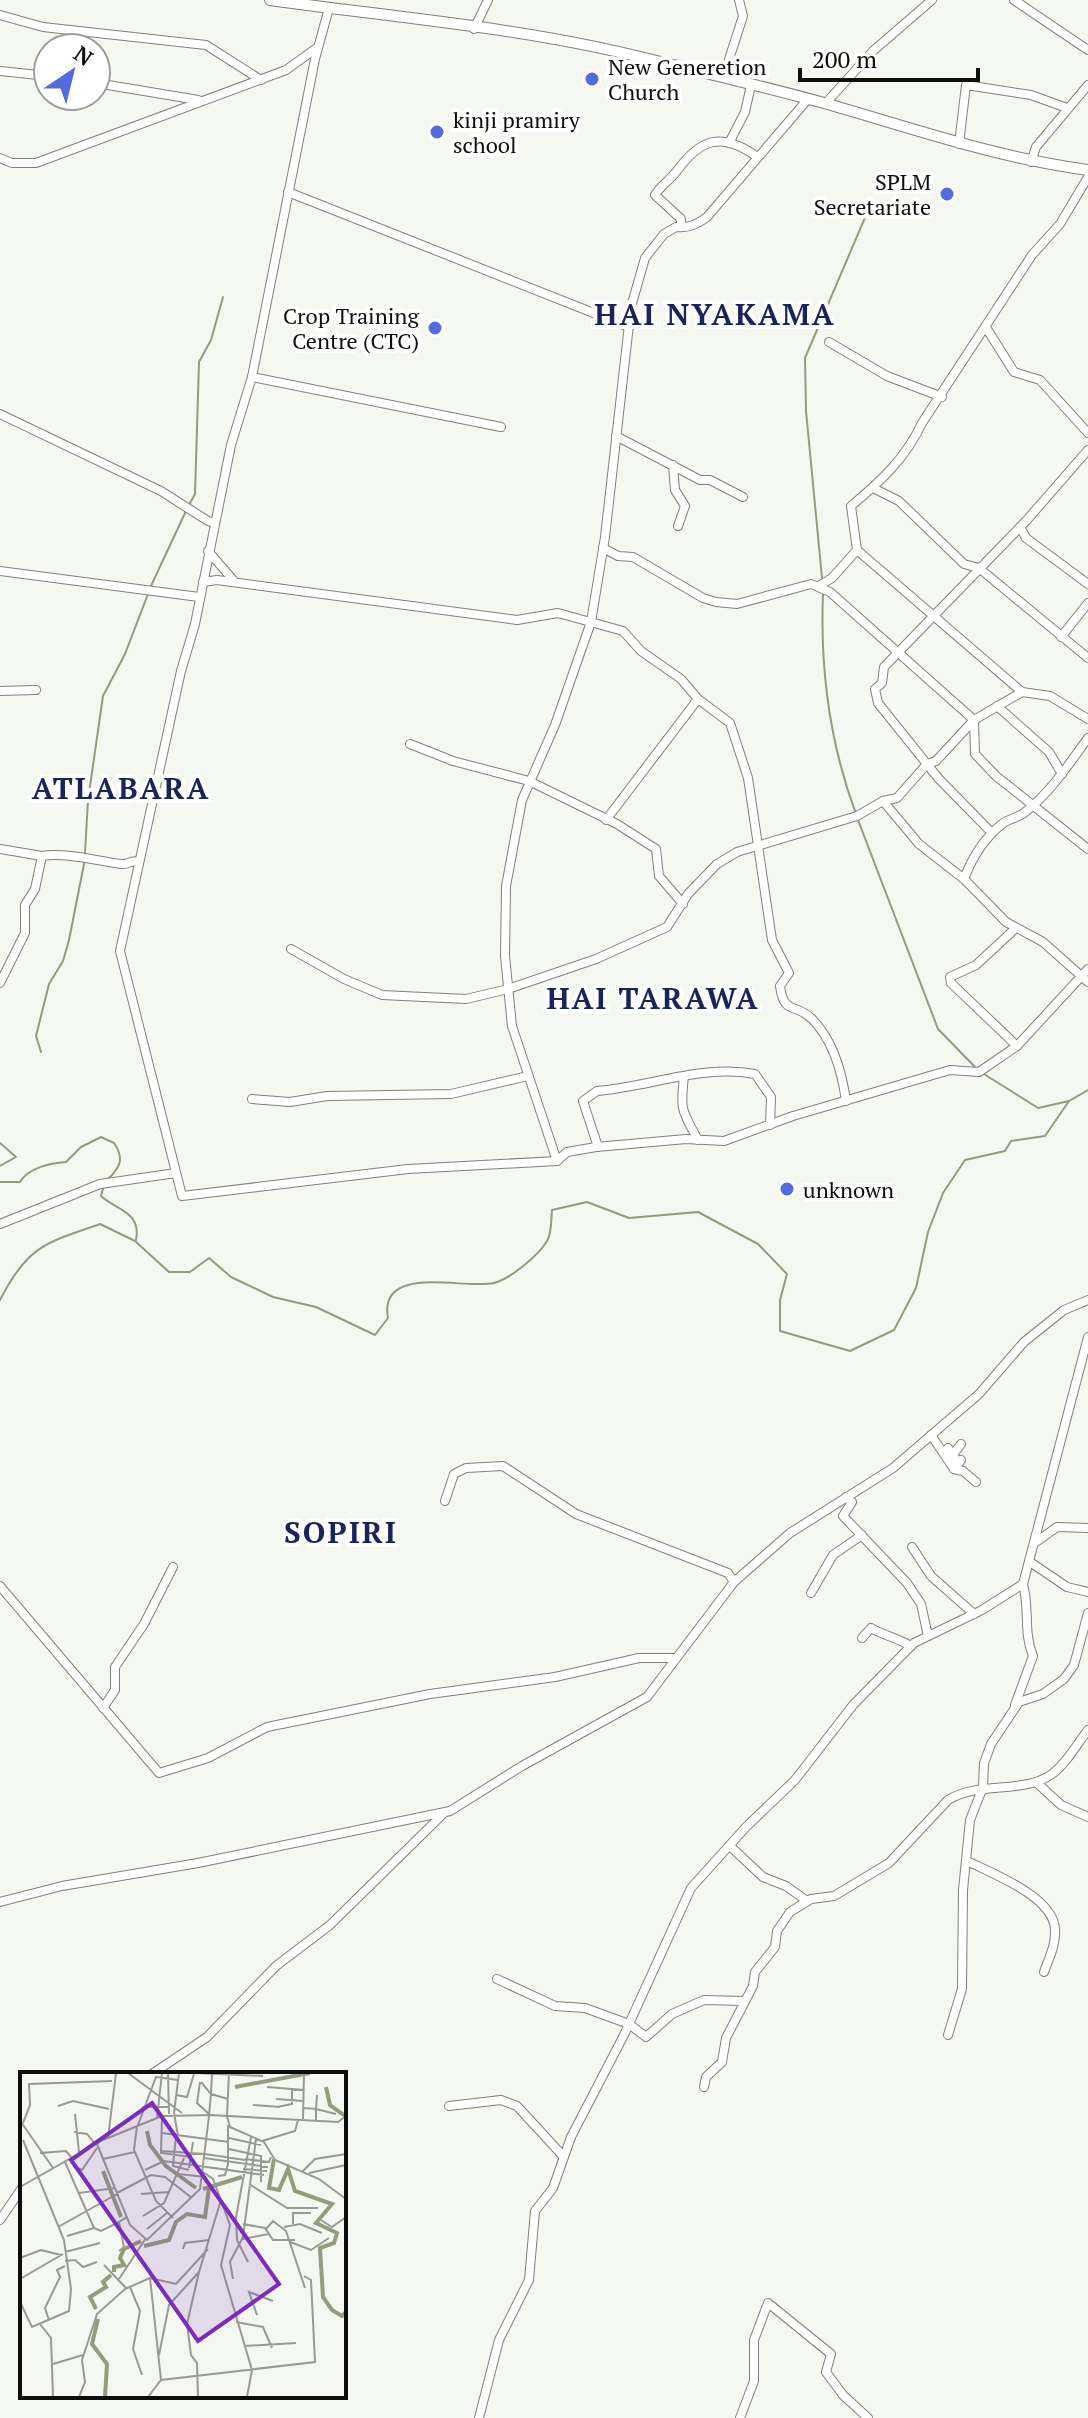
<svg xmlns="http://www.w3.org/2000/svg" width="1088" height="2418" font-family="'PT Serif',serif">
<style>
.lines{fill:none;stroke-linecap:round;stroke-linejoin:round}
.stream{stroke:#939c7d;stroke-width:2}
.minor-casing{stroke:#7f827b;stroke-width:10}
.major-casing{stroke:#7f827b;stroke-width:12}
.minor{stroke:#fff;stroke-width:8}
.major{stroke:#fff;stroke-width:10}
.poi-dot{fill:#536ae0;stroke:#fff;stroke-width:3}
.labels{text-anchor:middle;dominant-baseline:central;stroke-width:8;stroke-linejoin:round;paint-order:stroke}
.poi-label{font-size:22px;fill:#0d0e0b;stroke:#fff;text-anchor:start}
.district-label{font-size:30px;font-weight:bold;letter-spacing:2px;fill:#1a245c;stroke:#fff}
.inset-river{fill:none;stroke:#939c7d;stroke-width:4}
.inset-road{fill:none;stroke:#989a94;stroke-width:2}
.view{fill:#7b2cbf;fill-opacity:0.15;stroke:#7b2cbf;stroke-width:4}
.inset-edge{fill:none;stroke:#0d0e0b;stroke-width:4}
</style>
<rect width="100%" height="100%" fill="#f5f8f0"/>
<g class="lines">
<g class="stream">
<path d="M189 505 195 494 199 362 211 340 223 297"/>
<path d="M822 578 806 411 805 358 867 213"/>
<path d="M150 588 186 511"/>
<path d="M823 593C820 667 830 744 856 814"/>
<path d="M858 820 938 1029 976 1068"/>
<path d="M85 853 88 800 103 696 125 654 148 594"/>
<path d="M41 1052 36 1036 49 984 63 961 69 940 85 859"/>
<path d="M984 1074 1038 1108 1069 1101 1088 1090"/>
<path d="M0 1143 16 1157 0 1166"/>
<path d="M0 1182H20C28 1168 50 1163 66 1162L81 1147 101 1137 114 1143C125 1159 120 1168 107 1180"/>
<path d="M104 1185 101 1196C116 1210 142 1212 136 1240"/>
<path d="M0 1300C28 1245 46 1243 100 1224L135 1241 169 1272H190L209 1258 231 1277 273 1297 316 1307 375 1335 388 1318C378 1263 465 1290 494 1283 510 1279 539 1255 547 1241 552 1233 551 1219 552 1210L587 1202 629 1218 698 1212 758 1244 787 1274 780 1300V1331L850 1351 894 1330 916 1288 928 1232 943 1193 965 1160 1005 1151 1011 1141 1045 1136 1069 1101"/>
</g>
<g class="minor-casing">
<g id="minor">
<path d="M1014 0 1088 50"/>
<path d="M329 8 315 59 252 377 231 445 195 624 181 671 120 951 182 1196 408 1169 557 1161 567 1152 596 1147 686 1139 724 1141 793 1116 950 1070 979 1072 1017 1046 1088 969"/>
<path d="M0 15 43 27 206 45 261 80"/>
<path d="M474 29 488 0"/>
<path d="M0 71 48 76"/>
<path d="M723 78 743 16 739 0"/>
<path d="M96 83 198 100"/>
<path d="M825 104 873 51 932 0"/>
<path d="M729 143 745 112 751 85"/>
<path d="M959 144 966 85 1031 95 1067 108"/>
<path d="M0 158 12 163H36L286 70 318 47"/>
<path d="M1031 162 1036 147 1088 85"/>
<path d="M1088 177 1060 224 1032 255 922 423C906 458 880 482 851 506L857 550 1022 692 1050 696 1088 719"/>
<path d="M288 192 629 327"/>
<path d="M681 227V219L655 195C660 186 670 180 676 172 700 139 721 131 756 156"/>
<path d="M987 329 1014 372 1040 380 1088 433"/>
<path d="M829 342 887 376 942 397"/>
<path d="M252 377 501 427"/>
<path d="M0 414 161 491 208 521 215 523"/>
<path d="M616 436 700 480H710L743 497"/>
<path d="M673 465 675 490 685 506 678 526"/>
<path d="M873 488 899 501 964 564 979 568 1088 658"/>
<path d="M1020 527 1026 538 1088 584"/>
<path d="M603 548 618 556 633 557 703 598 716 602 737 604 811 584 830 592 974 720 975 754 996 776 1088 849"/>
<path d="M208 551 234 581"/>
<path d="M0 571 199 597"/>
<path d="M203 582 217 580 517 620 558 613 623 631 641 651 681 679 698 699 730 723 748 778 772 940 789 973 780 986C784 1016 795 1002 812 1019 833 1040 842 1072 846 1101"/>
<path d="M819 586 832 578 857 550"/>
<path d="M1061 637 1088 603"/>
<path d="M0 691 36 690"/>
<path d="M997 706 1049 752 1062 774"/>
<path d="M410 744 453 761 529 781 617 824 656 849 659 876 683 904"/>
<path d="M883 801 919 844 964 879 1006 922 1043 942 1088 982"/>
<path d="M606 820 698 699"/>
<path d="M992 833 939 779 878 703 875 689 882 683 884 667 1026 521 1088 450"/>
<path d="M0 849 42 856"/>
<path d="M964 879C972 858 983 839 1002 824 1008 819 1017 818 1024 813 1050 793 1069 764 1088 738"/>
<path d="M1016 928 976 965 950 977 951 983 1017 1046"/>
<path d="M291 949 344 979 382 995 466 999 508 989 596 959 667 927 688 894 717 864 737 852 857 816 883 801 897 798 927 764 936 761 974 720 1022 692"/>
<path d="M0 983 25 933V905L35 889 42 856C67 852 96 861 121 864 130 865 130 859 139 862"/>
<path d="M684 1076C680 1112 682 1110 698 1140"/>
<path d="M252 1099 290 1102 327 1096 451 1094 528 1076"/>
<path d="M598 1147 583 1101 597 1091C649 1087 703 1064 755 1074L771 1097 770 1125"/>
<path d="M557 1161 512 1026 505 956 506 886 522 800 555 725 591 622 605 537 631 307 645 258 664 234 676 227C689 228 696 225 707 217L808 99"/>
<path d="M0 1224 100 1184 176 1173"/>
<path d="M931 1435 954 1469 961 1460"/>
<path d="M948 1448 958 1462"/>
<path d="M952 1456 961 1444"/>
<path d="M954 1469 963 1471 976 1482"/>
<path d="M846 1497 852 1502 843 1516 907 1583 921 1604 928 1636"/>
<path d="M445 1501 454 1474 466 1468 503 1466 576 1514 728 1573 734 1582"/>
<path d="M1036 1542 1057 1527 1088 1528"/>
<path d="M912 1547 931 1576 974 1614"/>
<path d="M1030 1562 1067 1587 1088 1592"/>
<path d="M0 1586 159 1773 208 1758 267 1727 430 1694 555 1677 639 1658H676"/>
<path d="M811 1593 833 1555 862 1535"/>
<path d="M862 1638 871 1628C883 1635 897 1638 911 1646"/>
<path d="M1015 1705 1033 1656C1023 1632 1030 1609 1023 1584"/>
<path d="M103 1708 115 1690V1667L144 1624 173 1567"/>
<path d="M1036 1782 1061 1805 1088 1817"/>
<path d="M730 1846 763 1877 786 1886 807 1901"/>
<path d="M967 1861C991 1873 1053 1896 1055 1929 1056 1945 1049 1958 1044 1972"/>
<path d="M0 1902 62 1886 198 1863 450 1811 522 1766 647 1697 734 1582 790 1533 893 1468 979 1394 1024 1342 1064 1310 1088 1300"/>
<path d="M497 1979 555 2006 585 2008 629 2024 646 2037 672 2014 704 2000 744 2001"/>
<path d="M948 2035 962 1989 963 1890 970 1820 983 1787 984 1763 991 1744 1019 1702 1043 1694 1064 1679 1074 1665 1088 1613"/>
<path d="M152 2074 207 2037 276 1966 330 1925 442 1815"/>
<path d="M704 2087 706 2077 722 2062 726 2038 753 1986 755 1972 775 1947 777 1931 790 1912 811 1899 834 1896 889 1863 948 1800C981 1780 1022 1795 1052 1774 1066 1764 1077 1744 1088 1730"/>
<path d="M449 2106 501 2100 517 2106 563 2156"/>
<path d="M0 2220 22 2188"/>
<path d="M479 2418 499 2340 529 2280 535 2211 553 2188 571 2137 624 2035 691 1888 746 1827 795 1780 853 1705 914 1643 982 1610 1023 1584 1088 1337"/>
<path d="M740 2418 754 2381V2340L768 2303 831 2354 826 2372 843 2395 868 2418"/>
</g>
</g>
<g class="major-casing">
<path id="major" d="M270 0C392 17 516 27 636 56 698 71 762 86 824 103 912 128 997 158 1088 170"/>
</g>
<use href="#minor" class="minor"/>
<use href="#major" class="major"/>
</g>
<g class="poi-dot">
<circle cx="592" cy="79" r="8"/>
<circle cx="437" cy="132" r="8"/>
<circle cx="947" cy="194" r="8"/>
<circle cx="435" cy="328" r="8"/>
<circle cx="787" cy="1189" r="8"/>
</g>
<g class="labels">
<g class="poi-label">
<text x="608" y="66">New Generetion<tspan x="608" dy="25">Church</tspan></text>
<text x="453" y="119">kinji pramiry<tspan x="453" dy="25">school</tspan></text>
<text x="931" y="181" text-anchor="end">SPLM<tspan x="931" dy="25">Secretariate</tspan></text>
<text x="419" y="315" text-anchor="end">Crop Training<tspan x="419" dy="25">Centre (CTC)</tspan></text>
<text x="803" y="1189">unknown</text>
</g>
<g class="district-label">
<text x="715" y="314">HAI NYAKAMA</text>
<text x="121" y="788">ATLABARA</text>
<text x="653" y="998">HAI TARAWA</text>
<text x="341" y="1532">SOPIRI</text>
</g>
</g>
<g transform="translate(20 2072)">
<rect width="326" height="326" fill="#f5f8f0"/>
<path class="inset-river" d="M215 15 290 1M306 15 310 33 325 44M127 59 130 73 146 94 176 116M254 87 249 116 259 118 268 97 275 119 312 132 296 151 317 161 314 171 300 176 303 225 312 238 322 244 326 240M83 99 101 145M183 117 222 105M124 174 149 168 156 150 167 142 185 145 189 116M94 200V195L104 193 100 186 104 177 121 169M76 237 70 225 86 215 83 210 91 203M78 247 72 272 87 292 85 325"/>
<path class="inset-road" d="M108 1 162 41M148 1 149 42M175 1 243 4M192 2 191 22 208 27M180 10 177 31 189 42M181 10 191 22 189 43M247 15 284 18M156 23 167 25 174 2M256 27 283 29M233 33 260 35M38 34 53 29 89 37M122 35H149M257 35 272 32V17M283 36 296 37 297 23M55 42 59 80M190 43 318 50 326 44M207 44 209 1M207 44 210 55 244 70 255 88 299 107 326 127M142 45 141 81 171 85M137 46 142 1M283 47 284 1M296 48V37L316 42M1 50 33 96M3 51 10 33 9 12 92 9M118 53 136 5 158 8M117 54 114 78 136 129 153 146M54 60 67 62 75 72M142 61 209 70M156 64 153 94 169 98M158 64 154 41 159 1M88 66 96 1M209 66 241 73M242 69 275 59 278 48M77 72 110 153 127 168 180 117 189 44M209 77 241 84V110M142 79 185 82M20 81 46 79 51 85M185 82 225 88M184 86 248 95M83 87 115 80M225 87 249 90 251 85M45 90 74 156M53 94 62 98 77 76M169 96 173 70M223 97 247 99M125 98 144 89 244 103M283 99 295 87 326 82M183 100 193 107 210 153 201 193 232 298 227 325M289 101 326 93M159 102 185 105M198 104 205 103 208 92V53M229 112 267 136H298M0 115 83 68 142 44 194 43M59 121 95 116M97 121 131 103 145 105 172 126M121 122 149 120M123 144 144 131 164 86M299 147 312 155 326 145M223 152 245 156 253 168H275M273 152V141H291M38 155 97 122M264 155 280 152 302 161M127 157 147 141M246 157 253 149 266 159 285 216M47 164 74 156 81 159 99 150M222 167 249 162M270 170 291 178 309 166M163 177 165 171 189 168M99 179 104 175 99 150 107 145M45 180 80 171M0 186 21 178 41 183M45 189 55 188 63 195 77 190M228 190 217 168 216 145 231 65M84 193 106 216M0 207 43 182M99 207 126 166M213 207 210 190 223 165 236 67M110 215 120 239 113 277 122 303M0 230 12 255 49 239 51 217 44 168 3 68M237 243 229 220 253 229M29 248 25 236 40 205 37 198 45 194M216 250 243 255 252 276M20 252 31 266 33 325M224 274 276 271M139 283 149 233 179 200 201 128M33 292 63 283M141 308 130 206 156 212 188 177M59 325 65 310 62 288 77 242 105 217 130 206M128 325 141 308 295 290 291 208 284 204M178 325 177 291 171 283 167 252 179 200"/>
<path class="view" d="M132 31 259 212 178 269 51 88Z"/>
<rect width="326" height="326" class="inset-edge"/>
</g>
<g transform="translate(72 72) rotate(35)"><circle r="38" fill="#ffffff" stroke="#9e9f9d" stroke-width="2"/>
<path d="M0-6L14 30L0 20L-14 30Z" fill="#536ae0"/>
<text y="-12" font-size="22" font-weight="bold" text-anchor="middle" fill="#0d0e0b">N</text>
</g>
<path d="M800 68v12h178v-12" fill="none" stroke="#0d0e0b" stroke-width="4"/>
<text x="812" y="68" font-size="24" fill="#0d0e0b" stroke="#ffffff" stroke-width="6" paint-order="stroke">200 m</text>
</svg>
